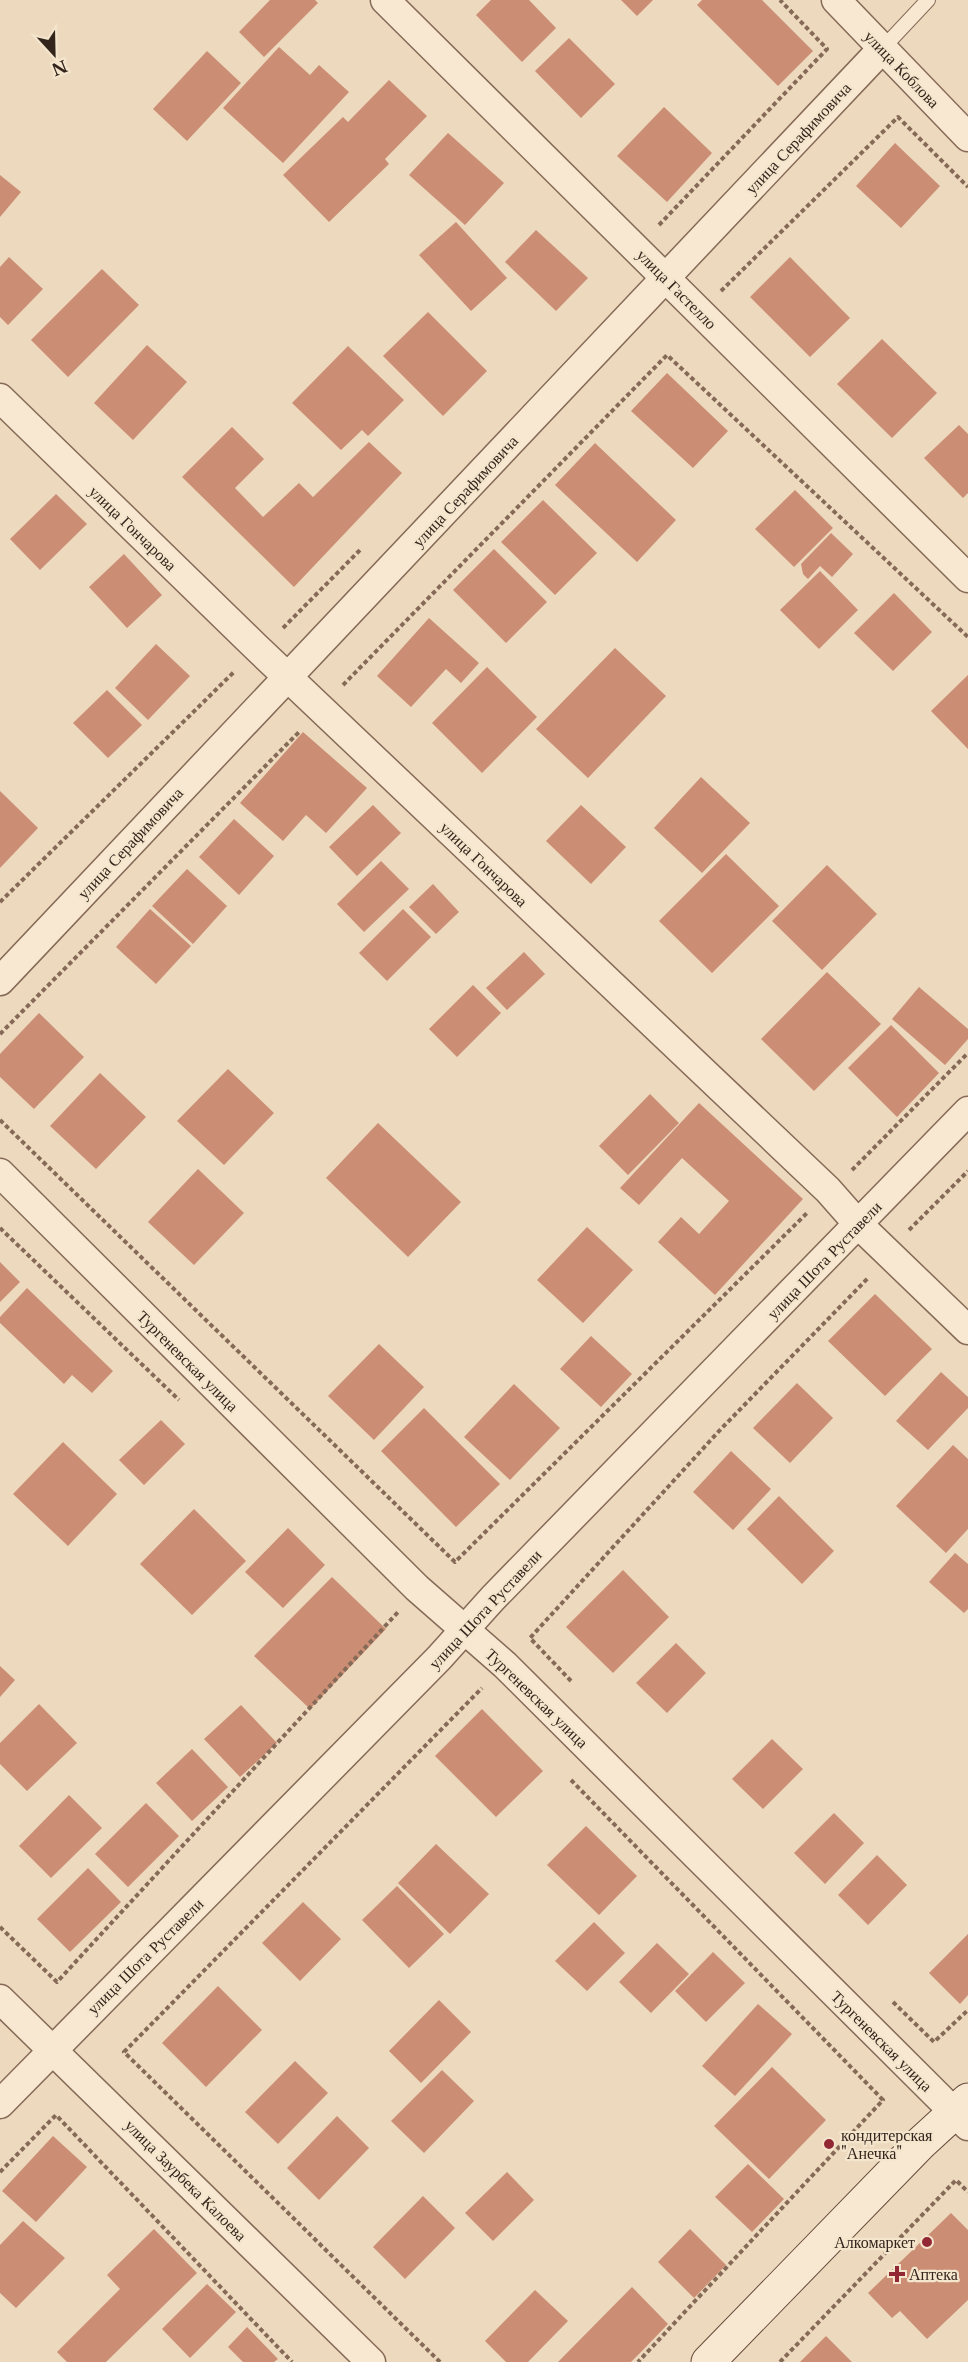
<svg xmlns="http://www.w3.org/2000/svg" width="968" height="2362" font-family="'Libre Baskerville',serif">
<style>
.building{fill:#cb8e74}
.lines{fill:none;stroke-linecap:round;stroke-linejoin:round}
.lane-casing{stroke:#856a57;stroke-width:16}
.street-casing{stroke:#856a57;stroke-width:31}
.secondary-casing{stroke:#664b3b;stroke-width:35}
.path{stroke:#856a57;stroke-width:4;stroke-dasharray:4.5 3;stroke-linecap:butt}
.lane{stroke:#f8e8d1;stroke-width:14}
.street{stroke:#f8e8d1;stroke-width:28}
.secondary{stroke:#f8e8d1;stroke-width:33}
.poi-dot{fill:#932835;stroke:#f4e5cd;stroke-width:2}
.labels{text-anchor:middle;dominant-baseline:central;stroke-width:4.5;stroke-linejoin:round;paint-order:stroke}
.street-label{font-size:16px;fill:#34251c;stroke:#f4e5cd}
.poi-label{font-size:16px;fill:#34251c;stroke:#f4e5cd;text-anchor:start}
</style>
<rect width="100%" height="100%" fill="#edd9be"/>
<g class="building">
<path d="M270 0H315L318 3 264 57 239 32Z"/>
<path d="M491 0H529L556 28 522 62 476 15Z"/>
<path d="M621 0H653L637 16Z"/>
<path d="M702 0H762L813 51 778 86 697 5Z"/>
<path d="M569 38 615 84 581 118 535 71Z"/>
<path d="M279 47 310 75 319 65 349 92 283 163 223 108Z"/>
<path d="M207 51 241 83 187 141 153 109Z"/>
<path d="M389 80 427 116 385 159 389 164 329 222 283 175 343 117 348 122Z"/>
<path d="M664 107 712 153 667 202 617 156Z"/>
<path d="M448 133 504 183 465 225 409 175Z"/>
<path d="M895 143 940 186 901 228 856 186Z"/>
<path d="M0 175 21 192 0 217Z"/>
<path d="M456 222 507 278 471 311 419 255Z"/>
<path d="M536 230 588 278 556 311 505 262Z"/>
<path d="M9 257 43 289 8 325 0 317V267Z"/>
<path d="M790 257 850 318 810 357 750 297Z"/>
<path d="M102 269 139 305 68 377 31 340Z"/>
<path d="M428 312 487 371 443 416 383 356Z"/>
<path d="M882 339 937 393 892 438 837 384Z"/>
<path d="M147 345 187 382 133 440 94 403Z"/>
<path d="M348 346 404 400 368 436 362 430 341 450 292 403Z"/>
<path d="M667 373 728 431 693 468 631 411Z"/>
<path d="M959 425 968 434V493L963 498 924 458Z"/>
<path d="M232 427 264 459 235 488 263 517 299 483 313 497 369 442 402 473 294 587 182 477Z"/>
<path d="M595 443 676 520 637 562 555 485Z"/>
<path d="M795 490 833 528 794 567 755 529Z"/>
<path d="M56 494 87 524 40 570 10 539Z"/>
<path d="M543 500 597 553 555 595 501 542Z"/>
<path d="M831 533 853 554 832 577 820 566 808 579 803 574 801 564Z"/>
<path d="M494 549 547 602 506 643 453 590Z"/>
<path d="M124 554 162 595 127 628 89 587Z"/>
<path d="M820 571 858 610 819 649 780 610Z"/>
<path d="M894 593 932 632 893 671 854 633Z"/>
<path d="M429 618 479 663 461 683 446 669 411 707 377 676Z"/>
<path d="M156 644 190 676 148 720 115 688Z"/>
<path d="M615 648 666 696 588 778 536 729Z"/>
<path d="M487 667 537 717 482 773 432 723Z"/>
<path d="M968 675V749L931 711Z"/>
<path d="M107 690 142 725 108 758 73 723Z"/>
<path d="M303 732 367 788 326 833 306 815 283 841 240 803Z"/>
<path d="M701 777 750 823 702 873 654 828Z"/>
<path d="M0 791 38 828 0 868Z"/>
<path d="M373 805 401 833 357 876 329 847Z"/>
<path d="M581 805 626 847 591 884 546 841Z"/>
<path d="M234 819 274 856 239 895 199 857Z"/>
<path d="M726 854 779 906 712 973 659 921Z"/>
<path d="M381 861 409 889 364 932 337 904Z"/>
<path d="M827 865 877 914 822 970 772 921Z"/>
<path d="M187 869 227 906 193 944 152 906Z"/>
<path d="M433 884 459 912 436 934 409 907Z"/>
<path d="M150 909 191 946 156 984 116 947Z"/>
<path d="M403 909 431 937 387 981 359 953Z"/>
<path d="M524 952 545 974 507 1010 486 988Z"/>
<path d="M827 972 881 1024 814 1091 761 1039Z"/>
<path d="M473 985 501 1013 457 1057 429 1029Z"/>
<path d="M919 987 968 1029V1039L945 1065 892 1019Z"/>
<path d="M39 1013 84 1057 34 1109 0 1077V1054Z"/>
<path d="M891 1025 939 1073 897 1117 848 1068Z"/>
<path d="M228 1069 274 1113 224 1165 177 1121Z"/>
<path d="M100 1073 146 1117 96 1169 50 1126Z"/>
<path d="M650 1094 679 1123 628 1175 599 1146Z"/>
<path d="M699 1103 803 1199 715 1295 658 1242 681 1217 699 1234 729 1201 682 1158 639 1205 620 1188Z"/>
<path d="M378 1123 461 1202 408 1257 326 1178Z"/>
<path d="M198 1169 244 1213 194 1265 148 1222Z"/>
<path d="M587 1227 633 1270 583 1323 537 1280Z"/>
<path d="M0 1262 20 1282 0 1302Z"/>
<path d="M27 1288 113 1371 92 1393 72 1375 64 1384 0 1323V1317Z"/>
<path d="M875 1294 932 1349 885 1396 828 1341Z"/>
<path d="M591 1336 632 1374 601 1407 560 1369Z"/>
<path d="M379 1344 424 1387 374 1440 328 1396Z"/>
<path d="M941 1372 968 1397V1408L928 1450 896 1421Z"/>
<path d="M797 1383 833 1418 790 1463 753 1428Z"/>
<path d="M514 1384 560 1428 510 1480 464 1437Z"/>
<path d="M424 1408 500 1484 456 1527 381 1451Z"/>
<path d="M161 1420 185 1444 144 1485 119 1460Z"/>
<path d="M63 1442 117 1494 68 1546 13 1494Z"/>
<path d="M953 1445 968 1459V1529L946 1553 896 1506Z"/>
<path d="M731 1451 771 1489 733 1530 693 1492Z"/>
<path d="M779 1496 834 1551 802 1584 747 1529Z"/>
<path d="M194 1509 246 1561 192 1615 140 1564Z"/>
<path d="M288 1528 325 1565 283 1608 245 1572Z"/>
<path d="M955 1553 968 1564V1609L964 1613 929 1582Z"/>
<path d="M623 1570 669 1617 613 1673 566 1627Z"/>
<path d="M332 1577 386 1629 310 1709 254 1656Z"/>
<path d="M676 1643 706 1673 667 1713 636 1683Z"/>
<path d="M0 1666 15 1680 0 1697Z"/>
<path d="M39 1704 77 1743 27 1791 0 1764V1743Z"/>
<path d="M241 1705 277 1743 240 1777 204 1739Z"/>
<path d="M482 1709 543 1771 496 1817 435 1756Z"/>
<path d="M772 1739 803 1769 763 1809 732 1779Z"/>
<path d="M192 1749 228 1787 192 1821 156 1783Z"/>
<path d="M69 1795 102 1828 51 1878 19 1846Z"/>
<path d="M146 1803 179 1836 128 1887 95 1854Z"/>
<path d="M834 1813 864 1843 825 1884 794 1853Z"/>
<path d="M586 1826 637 1876 599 1915 547 1865Z"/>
<path d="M436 1844 489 1894 450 1934 398 1883Z"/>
<path d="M877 1855 907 1885 868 1925 838 1895Z"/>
<path d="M88 1868 121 1902 70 1952 37 1919Z"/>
<path d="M397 1886 444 1934 409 1968 362 1920Z"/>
<path d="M303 1902 341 1939 300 1981 262 1943Z"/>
<path d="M594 1922 625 1953 587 1991 555 1961Z"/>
<path d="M968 1934V1995L960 2004 929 1973Z"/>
<path d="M657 1943 689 1974 651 2013 619 1982Z"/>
<path d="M713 1952 745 1983 706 2022 675 1991Z"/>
<path d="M218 1986 262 2030 206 2087 162 2043Z"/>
<path d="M439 2000 471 2032 421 2083 389 2051Z"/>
<path d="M758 2004 792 2034 735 2096 702 2066Z"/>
<path d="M295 2061 328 2093 278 2144 245 2112Z"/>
<path d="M772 2067 826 2120 769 2179 714 2126Z"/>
<path d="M442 2070 474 2101 424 2153 391 2121Z"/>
<path d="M337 2116 369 2148 319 2200 287 2168Z"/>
<path d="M53 2136 87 2167 36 2222 2 2191Z"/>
<path d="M748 2164 784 2199 752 2232 715 2197Z"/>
<path d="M507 2172 534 2200 493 2241 465 2213Z"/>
<path d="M423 2196 455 2228 405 2279 373 2247Z"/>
<path d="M951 2213 968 2230V2300L927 2339 900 2311 892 2318 868 2293Z"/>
<path d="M23 2221 65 2258 16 2308 0 2293V2245Z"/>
<path d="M154 2229 197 2273 106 2362H67L57 2352 120 2289 107 2275Z"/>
<path d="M690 2229 726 2265 694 2298 658 2262Z"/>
<path d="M207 2284 236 2312 190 2358 162 2329Z"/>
<path d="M632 2287 668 2324 642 2351 631 2362H558Z"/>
<path d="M535 2290 568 2321 528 2362H506L485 2341Z"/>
<path d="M247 2327 278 2359 274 2362H243L228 2347Z"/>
<path d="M826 2336 852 2362H800Z"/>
</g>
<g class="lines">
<g class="lane-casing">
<path id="lane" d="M882 49 928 0"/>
</g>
<g class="street-casing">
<g id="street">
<path d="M385 0 968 578"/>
<path d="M836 0 968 137"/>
<path d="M0 398 256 647 828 1190 858 1224 968 1330"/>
<path d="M0 981 882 49"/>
<path d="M0 1173 417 1588 505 1665 968 2126"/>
<path d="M0 1999 371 2362"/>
<path d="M0 2104 439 1658 493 1598 968 1111"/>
</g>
</g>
<g class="secondary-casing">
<path id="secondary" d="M708 2362 921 2143 968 2100"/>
</g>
<g class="path">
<path d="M659 225 827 49 780 0"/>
<path d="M721 291 898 117 968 187"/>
<path d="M283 628 360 550"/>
<path d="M343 685 667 355 968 637"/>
<path d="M0 902 235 671"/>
<path d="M0 1034 299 732"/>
<path d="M0 1120 455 1562 807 1213"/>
<path d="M852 1170 968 1053"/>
<path d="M0 1228 179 1400"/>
<path d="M909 1230 968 1171"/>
<path d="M571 1681 530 1638 720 1430 868 1278"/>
<path d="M571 1780 883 2100 638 2362"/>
<path d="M0 1927 57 1982 398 1612"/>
<path d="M893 2002 934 2042 968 2010"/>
<path d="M0 2172 56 2115 292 2362"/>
<path d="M440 2362 124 2052 482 1688"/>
<path d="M780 2362 956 2180 968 2192"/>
</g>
<use href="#lane" class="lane"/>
<use href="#street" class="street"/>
<use href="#secondary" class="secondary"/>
</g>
<g class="poi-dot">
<circle cx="829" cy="2144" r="6"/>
<circle cx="927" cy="2242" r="6"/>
<path d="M894 2265h6v6h6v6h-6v6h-6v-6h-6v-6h6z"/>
</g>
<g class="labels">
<g class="street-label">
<text transform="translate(902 69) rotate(46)">улица Коблова</text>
<text transform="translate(798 138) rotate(-47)">улица Серафимовича</text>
<text transform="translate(677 289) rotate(45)">улица Гастелло</text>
<text transform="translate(465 491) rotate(-47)">улица Серафимовича</text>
<text transform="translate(133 528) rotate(44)">улица Гончарова</text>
<text transform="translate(130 843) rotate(-47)">улица Серафимовича</text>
<text transform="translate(484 864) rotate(44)">улица Гончарова</text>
<text transform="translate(824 1260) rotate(-46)">улица Шота Руставели</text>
<text transform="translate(188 1361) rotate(45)">Тургеневская улица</text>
<text transform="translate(485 1609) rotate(-47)">улица Шота Руставели</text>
<text transform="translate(537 1698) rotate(44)">Тургеневская улица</text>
<text transform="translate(145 1956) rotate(-45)">улица Шота Руставели</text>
<text transform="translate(882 2041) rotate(45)">Тургеневская улица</text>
<text transform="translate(186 2180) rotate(45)">улица Заурбека Калоева</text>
</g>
<g class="poi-label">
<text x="841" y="2135">кондитерская<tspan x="841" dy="18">"Анечка"</tspan></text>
<text x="915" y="2242" text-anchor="end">Алкомаркет</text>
<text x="909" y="2274">Аптека</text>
</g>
</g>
<g transform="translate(54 54) rotate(158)" stroke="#f4e5cd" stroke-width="4.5" paint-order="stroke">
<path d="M0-4.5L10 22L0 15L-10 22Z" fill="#34251c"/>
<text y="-9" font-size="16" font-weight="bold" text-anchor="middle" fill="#34251c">N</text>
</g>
</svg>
